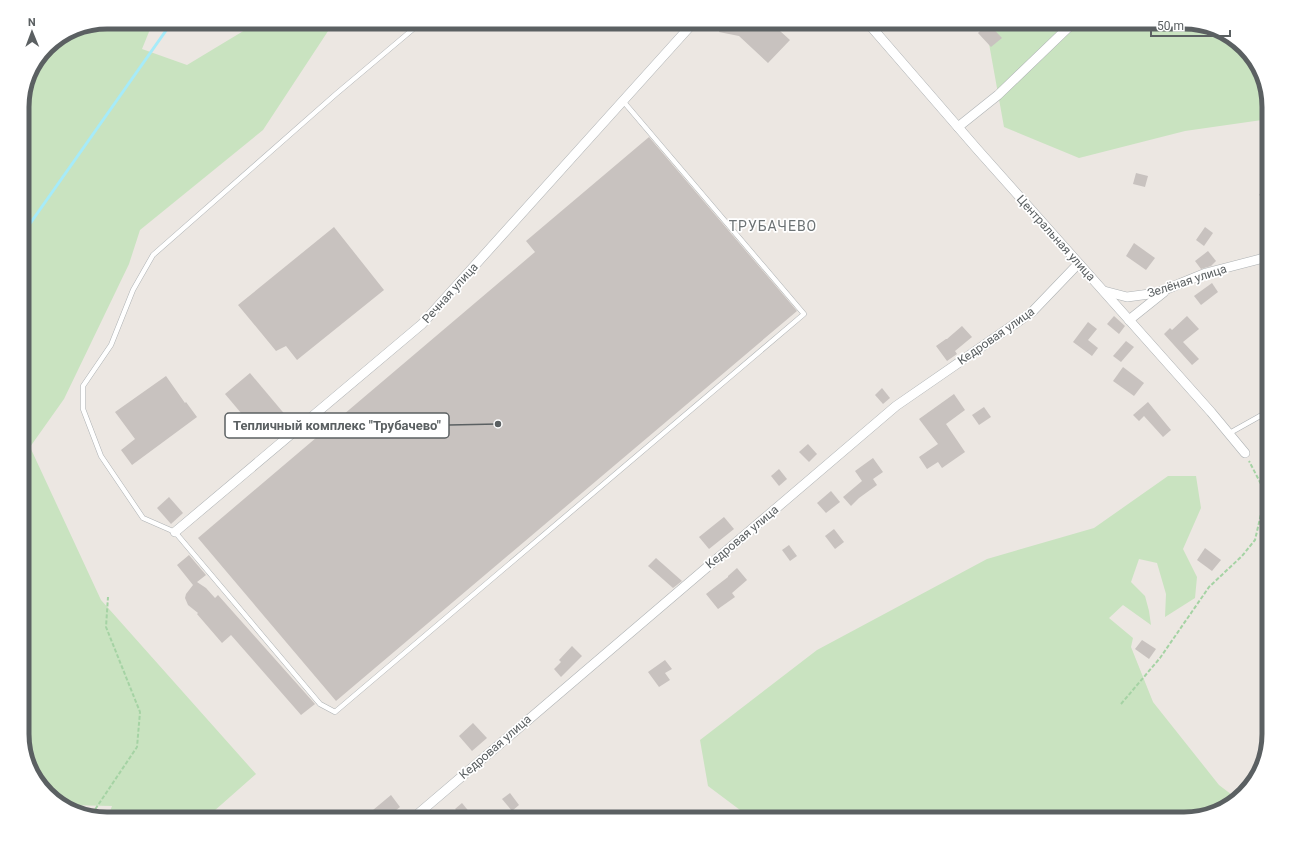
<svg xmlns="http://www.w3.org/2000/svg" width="1291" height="841" font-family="Roboto,sans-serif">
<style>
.green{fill:#c9e3c0}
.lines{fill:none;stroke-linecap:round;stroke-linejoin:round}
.stream{stroke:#a6ebf9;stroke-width:3}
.building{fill:#c8c2bf}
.service-casing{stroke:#aeb2b4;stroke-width:5.5}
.minor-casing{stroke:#aeb2b4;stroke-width:10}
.path{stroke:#a5d3a4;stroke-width:2;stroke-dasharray:4 2;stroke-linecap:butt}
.service{stroke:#fff;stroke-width:4.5}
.minor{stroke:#fff;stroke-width:9}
.labels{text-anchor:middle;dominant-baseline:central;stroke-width:3.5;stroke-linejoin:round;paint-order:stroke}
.street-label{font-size:12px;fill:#5b6062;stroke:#fff}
.quarter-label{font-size:14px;letter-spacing:1px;fill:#6c7274;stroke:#fff}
.rim{fill:none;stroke:#5b6062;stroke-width:5}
.leader{fill:none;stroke:#5b6062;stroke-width:1.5}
.callout-dot{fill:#5b6062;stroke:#fff;stroke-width:1.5}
.callout{fill:#fff;stroke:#5b6062;stroke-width:1.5}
.callout-label{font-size:13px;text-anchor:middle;font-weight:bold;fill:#5b6062}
</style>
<rect width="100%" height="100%" fill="#ece7e2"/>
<g class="green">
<path d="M107 22H153L142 49 187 65 245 30 254 22H334L263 130 140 230 129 264 64 399 30 447 101 600 256 774 205 819H107L112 806 65 805 54 798 33 776 22 739V102L29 74 47 47 75 28Z"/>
<path d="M986 22H1184L1231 36 1258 65 1269 107V119L1185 131 1079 158 1004 127 988 38Z"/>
<path d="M1168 476H1196L1201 508 1183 549 1197 577 1195 598 1165 617 1166 594 1157 563 1139 559 1131 582 1145 596 1149 611 1151 625 1123 605 1109 618 1133 638 1131 647 1153 702 1219 785 1236 798 1226 808 1184 819H752L708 786 700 740 817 650 987 559 1094 528Z"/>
</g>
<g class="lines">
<path class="stream" d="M22 235 172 22"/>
</g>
<g class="building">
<path d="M721 22H770L790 40 768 63 739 36 719 32Z"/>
<path d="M988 23 1002 38 991 47 978 33Z"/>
<path d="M649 137 797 311 336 701 198 538 535 252 526 241Z"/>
<path d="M1136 173 1148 176 1145 187 1133 184Z"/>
<path d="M1269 180V202L1259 195Z"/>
<path d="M334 227 384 290 297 360 286 346 276 351 238 305Z"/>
<path d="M1205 227 1213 233 1204 246 1196 240Z"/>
<path d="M1134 243 1155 258 1146 270 1126 256Z"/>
<path d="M1208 251 1216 261 1211 266 1201 269 1195 261Z"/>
<path d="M1212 283 1218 292 1201 305 1194 296Z"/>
<path d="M1114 316 1125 326 1119 334 1107 324Z"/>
<path d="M1187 316 1199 329 1183 342 1199 359 1192 365 1164 334 1170 328 1172 330Z"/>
<path d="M1088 322 1097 329 1088 340 1098 348 1092 356 1073 342Z"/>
<path d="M962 326 972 337 955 351 957 354 947 361 936 346 946 339H947Z"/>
<path d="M1126 341 1134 347 1121 362 1113 356Z"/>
<path d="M1123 367 1144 383 1134 396 1113 381Z"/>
<path d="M250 373 287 417 262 438 225 394Z"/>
<path d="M166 376 185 403 186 402 197 417 132 465 121 450 135 439 115 412Z"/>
<path d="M882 388 890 398 883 404 875 395Z"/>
<path d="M954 394 965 410 946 424 965 452 942 468 938 462 927 469 919 457 938 444 919 419Z"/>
<path d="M1148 402 1171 430 1163 437 1144 416 1139 421 1133 415Z"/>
<path d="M984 407 991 417 979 425 972 415Z"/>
<path d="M808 444 817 454 809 462 799 452Z"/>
<path d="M873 458 883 472 873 479 877 485 859 498 851 506 843 497 862 481 855 471Z"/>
<path d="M779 469 787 479 779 486 771 476Z"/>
<path d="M831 491 840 502 826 513 817 503Z"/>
<path d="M169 497 183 513 171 524 157 508Z"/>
<path d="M724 517 734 529 709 549 699 537Z"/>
<path d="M834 529 844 542 835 549 825 536Z"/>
<path d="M789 545 797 556 790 561 782 550Z"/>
<path d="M1205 548 1221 560 1212 571 1197 560Z"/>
<path d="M189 555 206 575 197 582 206 588 215 598 218 595 315 704 301 715 231 635 222 643 197 614 198 613 188 605 185 598 186 594 193 585 177 565Z"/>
<path d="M656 558 682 581 673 588 648 566Z"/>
<path d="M737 568 747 580 732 593 735 597 718 609 706 594 728 577V576Z"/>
<path d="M1142 640 1156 649 1149 659 1135 649Z"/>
<path d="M572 646 582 656 561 677 554 669 561 662 559 660Z"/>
<path d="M665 660 672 669 665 673 670 680 659 687 648 672Z"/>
<path d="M473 723 487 738 472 751 459 736Z"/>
<path d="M510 793 519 805 512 811 502 799Z"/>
<path d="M391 795 400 807 385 819H381L373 810Z"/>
<path d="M462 803 471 814 465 819 455 809Z"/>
</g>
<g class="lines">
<g class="service-casing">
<g id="service">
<path d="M416 22 412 30 336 94 153 255 133 290 111 345 83 386V409L101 456 143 518 175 532 320 704 335 712 804 314 623 101"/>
<path d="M1228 434 1269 411"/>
</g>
</g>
<g class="minor-casing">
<g id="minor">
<path d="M867 22 977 149 1211 412 1245 453"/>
<path d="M958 127 998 95 1074 22"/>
<path d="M1104 291 1127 297 1157 293 1206 273 1260 259 1269 255"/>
<path d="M1129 320 1164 292"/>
<path d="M175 532 422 324 694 22"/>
<path d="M412 819 896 406 1032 312 1078 264"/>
</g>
</g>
<g class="path">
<path d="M1261 484 1269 480"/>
<path d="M1121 704 1160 658 1209 587 1242 556 1255 540 1264 501 1261 484 1249 461"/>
<path d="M92 814 137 747 140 712 106 627 108 597"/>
</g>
<use href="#service" class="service"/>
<use href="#minor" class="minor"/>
</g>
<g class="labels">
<g class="street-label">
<text transform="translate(1056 238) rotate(48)">Центральная улица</text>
<text transform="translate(1187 281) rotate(-18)">Зелёная улица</text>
<text transform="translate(450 293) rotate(-48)">Речная улица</text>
<text transform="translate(996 336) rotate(-35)">Кедровая улица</text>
<text transform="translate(742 537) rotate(-40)">Кедровая улица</text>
<text transform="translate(495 747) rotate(-41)">Кедровая улица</text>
</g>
<g class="quarter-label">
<text x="773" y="226">ТРУБАЧЕВО</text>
</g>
</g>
<path d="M0 0H1291V841H0ZM107 29H1184A78 78 0 0 1 1262 107V734A78 78 0 0 1 1184 812H107A78 78 0 0 1 29 734V107A78 78 0 0 1 107 29Z" fill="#fff" fill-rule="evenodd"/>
<path class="rim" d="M107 29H1184A78 78 0 0 1 1262 107V734A78 78 0 0 1 1184 812H107A78 78 0 0 1 29 734V107A78 78 0 0 1 107 29Z"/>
<path class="leader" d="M498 424L449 425"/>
<circle class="callout-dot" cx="498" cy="424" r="4"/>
<rect class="callout" x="225" y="413" width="224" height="25" rx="4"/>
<g class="callout-label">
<text x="337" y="430">Тепличный комплекс "Трубачево"</text>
</g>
<g transform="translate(32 32) rotate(359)" stroke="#ffffff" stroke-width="3" paint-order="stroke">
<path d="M0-3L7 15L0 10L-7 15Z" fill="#5b6062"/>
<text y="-6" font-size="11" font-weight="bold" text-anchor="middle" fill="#5b6062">N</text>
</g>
<path d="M1151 30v6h79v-6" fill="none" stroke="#5b6062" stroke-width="2"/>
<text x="1157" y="30" font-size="12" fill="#5b6062" stroke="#ffffff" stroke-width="3" paint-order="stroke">50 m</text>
</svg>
